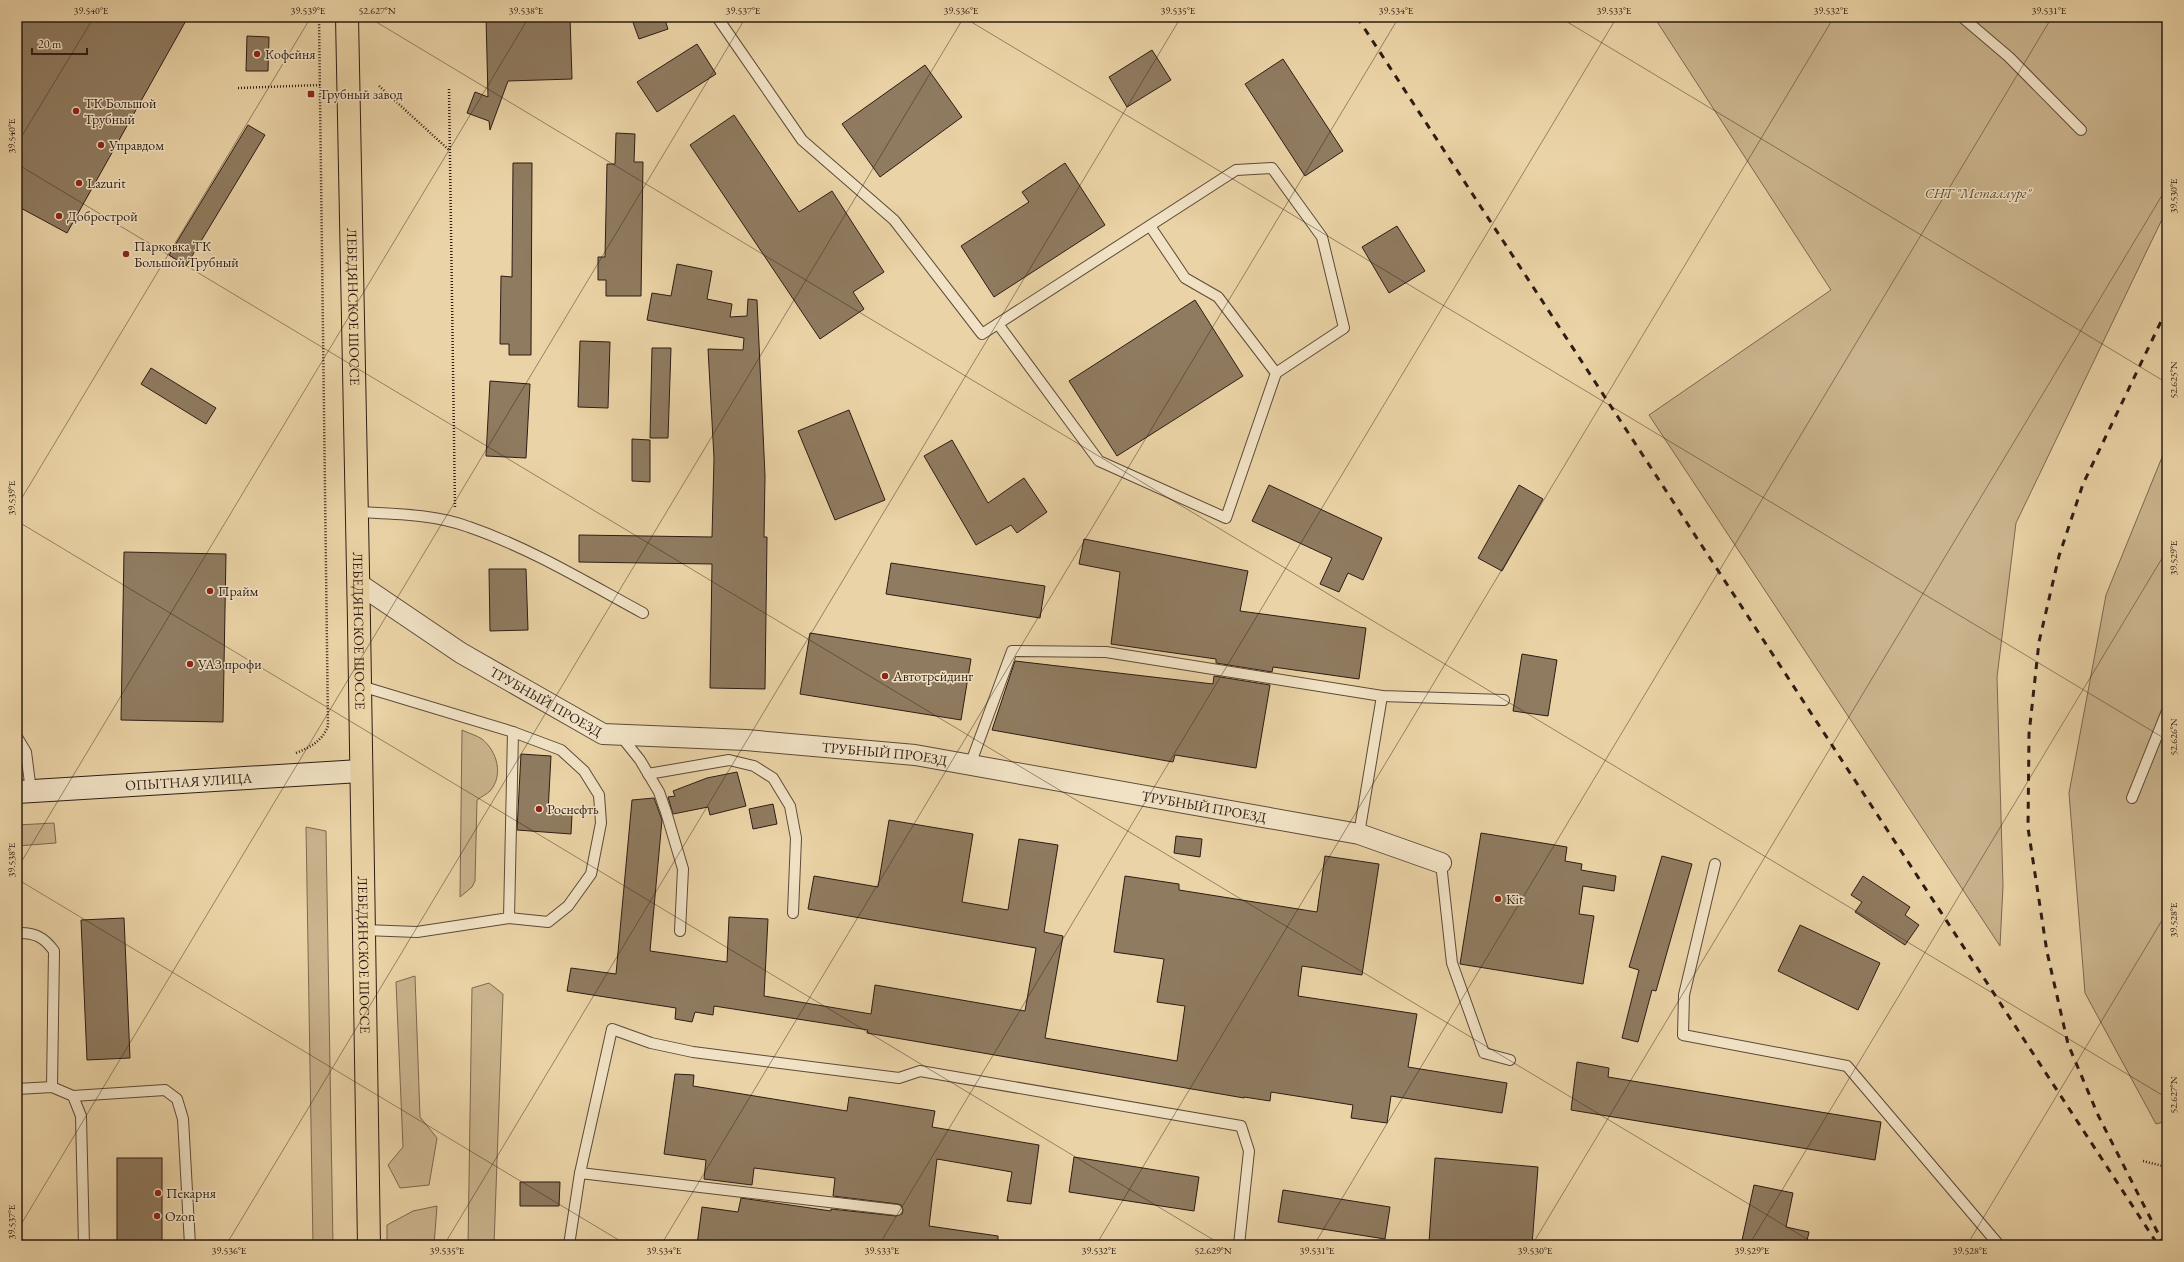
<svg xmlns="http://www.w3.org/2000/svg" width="2184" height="1262" font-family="'EB Garamond',serif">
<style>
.green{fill:#cab48d;stroke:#7c6850}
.building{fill:#8f7b60;stroke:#2d1c14}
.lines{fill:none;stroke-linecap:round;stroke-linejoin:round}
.lane-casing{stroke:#5c4a38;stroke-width:12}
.street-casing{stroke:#5c4a38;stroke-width:22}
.secondary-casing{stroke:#2d1c14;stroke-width:24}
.primary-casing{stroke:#2d1c14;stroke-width:24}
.path{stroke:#2d1c14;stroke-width:2.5;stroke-dasharray:1 2;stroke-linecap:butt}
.lane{stroke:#f1e2c5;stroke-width:10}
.street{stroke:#f1e2c5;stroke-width:20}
.secondary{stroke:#f1e2c5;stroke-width:22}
.primary{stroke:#ead3a6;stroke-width:22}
.rail{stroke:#2d1c14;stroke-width:3;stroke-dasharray:7 7;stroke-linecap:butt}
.ticks{fill:none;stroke:#2d1c14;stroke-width:1;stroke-opacity:0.45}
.poi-dot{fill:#8f2418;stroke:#f1e2c5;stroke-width:1.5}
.labels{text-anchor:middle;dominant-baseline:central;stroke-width:3;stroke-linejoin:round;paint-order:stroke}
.poi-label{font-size:14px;fill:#2d1c14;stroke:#f1e2c5;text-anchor:start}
.park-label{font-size:14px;font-style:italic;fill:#5c4a38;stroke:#f1e2c5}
.street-label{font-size:14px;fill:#2d1c14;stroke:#f1e2c5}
.neatline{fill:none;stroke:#2d1c14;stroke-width:1.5}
.ticks-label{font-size:10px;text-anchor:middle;fill:#2d1c14}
</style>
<rect width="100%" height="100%" fill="#ead3a6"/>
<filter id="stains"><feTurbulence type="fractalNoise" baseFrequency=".005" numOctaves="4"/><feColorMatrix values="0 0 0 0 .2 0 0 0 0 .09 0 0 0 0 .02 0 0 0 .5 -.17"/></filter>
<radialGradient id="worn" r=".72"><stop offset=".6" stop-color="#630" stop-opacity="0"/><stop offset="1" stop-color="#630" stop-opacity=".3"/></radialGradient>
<g class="green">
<path d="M1654 17H2167V209L2016 523 1997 677 2003 886 2000 946 1649 415 1831 290Z"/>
<path d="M2167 445V1121L2156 1124 2085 993 2069 793 2106 595Z"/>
<path d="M462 730C468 733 476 735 482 739 497 751 504 775 490 791 487 794 481 797 477 800L475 881 472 887 460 897Z"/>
<path d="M54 823 56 843 17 846V825Z"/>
<path d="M306 827 326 831 333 1245H313Z"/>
<path d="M415 976 420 1117 437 1138 429 1185 400 1188 388 1165 403 1147 396 982Z"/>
<path d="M489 983 503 994 494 1245H468L472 988Z"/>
<path d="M437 1206 434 1245H387V1225L413 1211Z"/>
</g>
<g class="building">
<path d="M17 17H188L67 233 17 206Z"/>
<path d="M486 17H570L572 79 508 81 490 130 489 121 467 113 475 92 488 97Z"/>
<path d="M631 17H664L668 29 639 39Z"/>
<path d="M247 36 269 37 268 71H246Z"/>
<path d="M697 44 716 74 657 112 637 82Z"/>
<path d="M1152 50 1171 80 1127 107 1109 77Z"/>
<path d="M1283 59 1343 151 1305 176 1245 84Z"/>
<path d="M925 65 962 117 880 177 842 124Z"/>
<path d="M734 115 799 212 832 191 884 272 853 292 864 309 820 339 690 145Z"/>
<path d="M248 125 265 135 186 266 169 255Z"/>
<path d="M616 133 635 134 634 162H643L641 296H606V280H598V257H605L607 164H615Z"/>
<path d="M513 163H532L531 355H509V344H500L501 276 512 277Z"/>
<path d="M1065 163 1105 225 994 297 961 246 1029 202 1022 192Z"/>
<path d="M1397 226 1425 271 1389 293 1362 247Z"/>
<path d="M677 264 712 271 707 299 732 304 730 317 747 316 748 299 757 300 765 476 764 537H767L765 689 710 688 712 564 579 562V535L712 537 714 458 708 349 743 350 744 338 647 320 652 293 671 296Z"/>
<path d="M1195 300 1243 376 1117 456 1069 381Z"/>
<path d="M580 341 610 342 608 408 578 407Z"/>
<path d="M652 348H671L668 438H650Z"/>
<path d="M151 368 216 408 206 424 141 384Z"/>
<path d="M490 381 530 384 526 458 486 456Z"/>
<path d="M849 410 885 500 835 520 798 431Z"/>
<path d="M632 439 650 440V482L632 481Z"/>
<path d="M952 440 988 503 1024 478 1047 512 1017 533 1011 525 976 545 924 456Z"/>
<path d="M1269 485 1382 538 1363 580 1348 573 1339 592 1320 584 1332 558 1252 521Z"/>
<path d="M1519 485 1543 499 1502 571 1478 558Z"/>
<path d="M1084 539 1248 571 1240 611 1366 628 1359 679 1273 667 1272 672 1216 663V659L1111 644 1120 572 1079 564Z"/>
<path d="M124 552 226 554 223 722 121 720Z"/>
<path d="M891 563 1045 586 1040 618 886 594Z"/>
<path d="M489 569H526L528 630 490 631Z"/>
<path d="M810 633 971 659 961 720 800 694Z"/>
<path d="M1522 654 1557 660 1548 716 1513 711Z"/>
<path d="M1015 661 1213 684 1214 676 1270 685 1256 768 1175 755 1173 762 992 730Z"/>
<path d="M521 754 551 756 548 812 572 814 571 834 517 830Z"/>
<path d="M737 772 746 806 710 815 708 807 673 814 668 797 675 796 673 791 707 778Z"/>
<path d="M654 798 662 820 650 951 727 962 729 917 768 919 764 996 871 1014 875 985 1025 1011 1036 948 808 909 814 876 878 887 889 820 973 834 962 902 1008 910 1019 839 1058 845 1044 932 1063 936 1045 1038 1177 1061 1185 1006 1157 1002 1164 959 1114 952 1125 876 1179 884V890L1317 912 1325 856 1379 864 1362 975 1302 966 1298 996 1417 1014 1408 1067 1507 1083 1502 1113 1391 1096 1387 1123 1351 1118 1353 1105 1271 1092 1270 1101 1244 1097V1098L867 1033 868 1030 714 1006 713 1015 695 1012 692 1022 675 1019 676 1008 567 991 571 968 616 974 632 800Z"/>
<path d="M773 804 777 824 753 829 749 809Z"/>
<path d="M1481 833 1567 847 1565 861 1582 864 1581 870 1616 876 1614 891 1583 886 1579 914 1594 916 1583 984 1460 964Z"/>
<path d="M1176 836 1202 839 1200 857 1174 853Z"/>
<path d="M1662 856 1692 864 1656 991 1652 990 1638 1042 1622 1038 1639 970 1629 967Z"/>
<path d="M1863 876 1910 907 1905 915 1919 925 1905 945 1855 912 1862 902 1851 895Z"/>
<path d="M124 918 130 1058 87 1060 81 920Z"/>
<path d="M1800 925 1880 963 1858 1010 1778 971Z"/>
<path d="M1577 1062 1609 1068 1608 1077 1881 1122 1875 1160 1571 1110Z"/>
<path d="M675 1074 694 1075 693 1086 847 1111 849 1097 935 1111 932 1127 1039 1145 1031 1204 1007 1201 1012 1172 937 1159 929 1226 998 1236V1245H697L702 1207 738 1212 741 1198 831 1211V1209L896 1216 902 1214 903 1210 901 1205 898 1204 833 1196 835 1178 754 1168 752 1185 704 1179 706 1160 664 1154Z"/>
<path d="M1074 1157 1199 1177 1194 1211 1069 1192Z"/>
<rect x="117" y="1158" width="45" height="87"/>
<path d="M1435 1158 1538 1167 1532 1245H1469L1429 1242Z"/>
<path d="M520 1182H560L559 1206H520Z"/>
<path d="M1754 1185 1793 1193 1786 1227 1809 1232 1806 1245H1741Z"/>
<path d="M1283 1190 1390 1207 1385 1239 1278 1222Z"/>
</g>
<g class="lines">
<g class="lane-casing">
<g id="lane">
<path d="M717 17 802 140 894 220 982 334 1236 170 1272 168 1322 237 1344 328 1276 373"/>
<path d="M1962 17 2009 57 2081 130"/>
<path d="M998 324 1099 461 1226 518 1276 373 1218 297 1185 278 1150 226"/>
<path d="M358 512C394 514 434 514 469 527 530 548 586 582 643 613"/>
<path d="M361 686 513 732 509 918 417 932 364 930"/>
<path d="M620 735 640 760 659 792 666 812 683 869 680 931"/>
<path d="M17 737 26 752 31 791"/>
<path d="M970 765 1012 651 1106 652 1382 696 1504 700"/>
<path d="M648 774 729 760 754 766 773 778 790 806 796 838 793 913"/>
<path d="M2132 798 2167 711"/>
<path d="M1359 834 1382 696"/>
<path d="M1441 863 1452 963 1484 1053 1510 1060"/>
<path d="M1715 864 1684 995 1683 1035 1847 1066 1999 1245"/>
<path d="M509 918 548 922 568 906 591 874 601 823 599 795 584 771 561 750 513 732"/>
<path d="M17 933C34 932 44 937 54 951L52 1087"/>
<path d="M17 1089 52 1087 73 1096 81 1116 84 1245"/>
<path d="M73 1096 165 1090 177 1099 183 1119 190 1245"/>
<path d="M580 1173 612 1029 651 1043 693 1052 899 1078 920 1071 1241 1126 1249 1151 1239 1245"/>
<path d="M569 1245 580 1173 897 1210"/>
</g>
</g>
<g class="street-casing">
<g id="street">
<path id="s1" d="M359 584 461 653 603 734 746 740 915 755 1359 834 1441 863"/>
</g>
</g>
<g class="secondary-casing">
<g id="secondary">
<path id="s2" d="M17 792 360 771"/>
</g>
</g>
<g class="primary-casing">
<g id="primary">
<path id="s3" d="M347 17C358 426 361 836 369 1245"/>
</g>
</g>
<g class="path">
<path d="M379 86 449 150"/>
<path d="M238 88 321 85"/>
<path d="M449 89 455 508"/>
<path d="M296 753C311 747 322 741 328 726L319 17"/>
<path d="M2143 1161 2167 1167"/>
</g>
<use href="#lane" class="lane"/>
<use href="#street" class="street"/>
<use href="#secondary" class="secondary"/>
<use href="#primary" class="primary"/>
<g class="rail">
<path d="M1357 17 2158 1245"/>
<path d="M2164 1245 2098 1115 2068 1044 2047 952 2028 828 2029 734 2039 642 2059 556 2083 484 2167 309"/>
</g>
</g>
<path class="ticks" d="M368 17 2167 1098M963 17 2167 740M1559 17 2167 383M2154 17 2167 25M17 144 94 17M17 164 1817 1245M17 506 311 17M17 521 1222 1245M17 869 529 17M17 879 627 1245M17 1231 746 17M17 1236 32 1245M226 1245 964 17M444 1245 1181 17M661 1245 1399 17M879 1245 1617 17M1096 1245 1834 17M1314 1245 2052 17M1532 1245 2167 187M1749 1245 2167 550M1967 1245 2167 912"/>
<g class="poi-dot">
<circle cx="257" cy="54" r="4"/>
<rect x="307" y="90" width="8" height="8" rx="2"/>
<circle cx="76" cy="111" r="4"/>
<circle cx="101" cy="145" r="4"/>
<circle cx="79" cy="183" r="4"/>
<circle cx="59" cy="216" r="4"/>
<circle cx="126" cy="254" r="4"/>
<circle cx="210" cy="591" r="4"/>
<circle cx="190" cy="664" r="4"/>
<circle cx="885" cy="676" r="4"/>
<circle cx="539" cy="809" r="4"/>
<circle cx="1498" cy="899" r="4"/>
<circle cx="158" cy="1193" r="4"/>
<circle cx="157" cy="1216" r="4"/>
</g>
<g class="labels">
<g class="poi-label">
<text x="265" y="54">Кофейня</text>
<text x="319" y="94">Трубный завод</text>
<text x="84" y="103">ТК Большой<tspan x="84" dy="16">Трубный</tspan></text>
<text x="109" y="145">Управдом</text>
<text x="87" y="183">Lazurit</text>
<text x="67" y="216">Добрострой</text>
<text x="134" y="246">Парковка ТК<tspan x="134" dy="16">Большой Трубный</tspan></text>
<text x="218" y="591">Прайм</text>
<text x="198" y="664">УАЗ профи</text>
<text x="893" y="676">Автотрейдинг</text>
<text x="547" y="809">Роснефть</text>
<text x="1506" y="899">Kit</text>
<text x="166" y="1193">Пекарня</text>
<text x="165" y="1216">Ozon</text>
</g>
<g class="park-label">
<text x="1978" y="193">СНТ "Металлург"</text>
</g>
<g class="street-label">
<text stroke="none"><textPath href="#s3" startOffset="290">ЛЕБЕДЯНСКОЕ ШОССЕ</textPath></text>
<text stroke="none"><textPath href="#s3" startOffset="614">ЛЕБЕДЯНСКОЕ ШОССЕ</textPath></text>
<text stroke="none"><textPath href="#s1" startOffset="221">ТРУБНЫЙ ПРОЕЗД</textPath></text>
<text stroke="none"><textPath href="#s1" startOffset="569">ТРУБНЫЙ ПРОЕЗД</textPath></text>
<text stroke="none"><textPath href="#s2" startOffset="172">ОПЫТНАЯ УЛИЦА</textPath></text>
<text stroke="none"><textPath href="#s1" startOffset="893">ТРУБНЫЙ ПРОЕЗД</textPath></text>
<text stroke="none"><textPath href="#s3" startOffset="938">ЛЕБЕДЯНСКОЕ ШОССЕ</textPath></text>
</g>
</g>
<rect width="2184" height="1262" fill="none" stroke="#ead3a6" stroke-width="44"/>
<path d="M32 48v6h55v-6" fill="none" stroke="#2d1c14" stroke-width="2"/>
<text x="38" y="48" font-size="12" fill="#2d1c14" stroke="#f1e2c5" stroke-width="3" paint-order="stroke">20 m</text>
<rect x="22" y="22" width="2140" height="1218" class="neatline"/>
<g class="ticks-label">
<text x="91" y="14">39.540°E</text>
<text x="308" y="14">39.539°E</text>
<text x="377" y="14">52.627°N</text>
<text x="526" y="14">39.538°E</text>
<text x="743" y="14">39.537°E</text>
<text x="961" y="14">39.536°E</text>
<text x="1178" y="14">39.535°E</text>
<text x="1396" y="14">39.534°E</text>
<text x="1614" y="14">39.533°E</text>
<text x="1831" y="14">39.532°E</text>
<text x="2049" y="14">39.531°E</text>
<text transform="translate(11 136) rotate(-90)" y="4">39.540°E</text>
<text transform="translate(2173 196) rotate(-90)" y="4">39.530°E</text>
<text transform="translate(2173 380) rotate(-90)" y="4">52.625°N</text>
<text transform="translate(11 498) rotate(-90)" y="4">39.539°E</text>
<text transform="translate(2173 558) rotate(-90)" y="4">39.529°E</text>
<text transform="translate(2173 737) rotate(-90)" y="4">52.626°N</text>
<text transform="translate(11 860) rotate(-90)" y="4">39.538°E</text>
<text transform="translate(2173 920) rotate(-90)" y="4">39.528°E</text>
<text transform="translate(2173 1095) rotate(-90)" y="4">52.627°N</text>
<text transform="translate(11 1222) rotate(-90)" y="4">39.537°E</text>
<text x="229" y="1254">39.536°E</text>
<text x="447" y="1254">39.535°E</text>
<text x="664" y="1254">39.534°E</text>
<text x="882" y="1254">39.533°E</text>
<text x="1099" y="1254">39.532°E</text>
<text x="1213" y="1254">52.629°N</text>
<text x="1317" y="1254">39.531°E</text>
<text x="1535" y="1254">39.530°E</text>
<text x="1752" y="1254">39.529°E</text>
<text x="1970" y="1254">39.528°E</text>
</g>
<rect width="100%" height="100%" filter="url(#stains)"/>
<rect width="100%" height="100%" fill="url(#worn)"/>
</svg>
